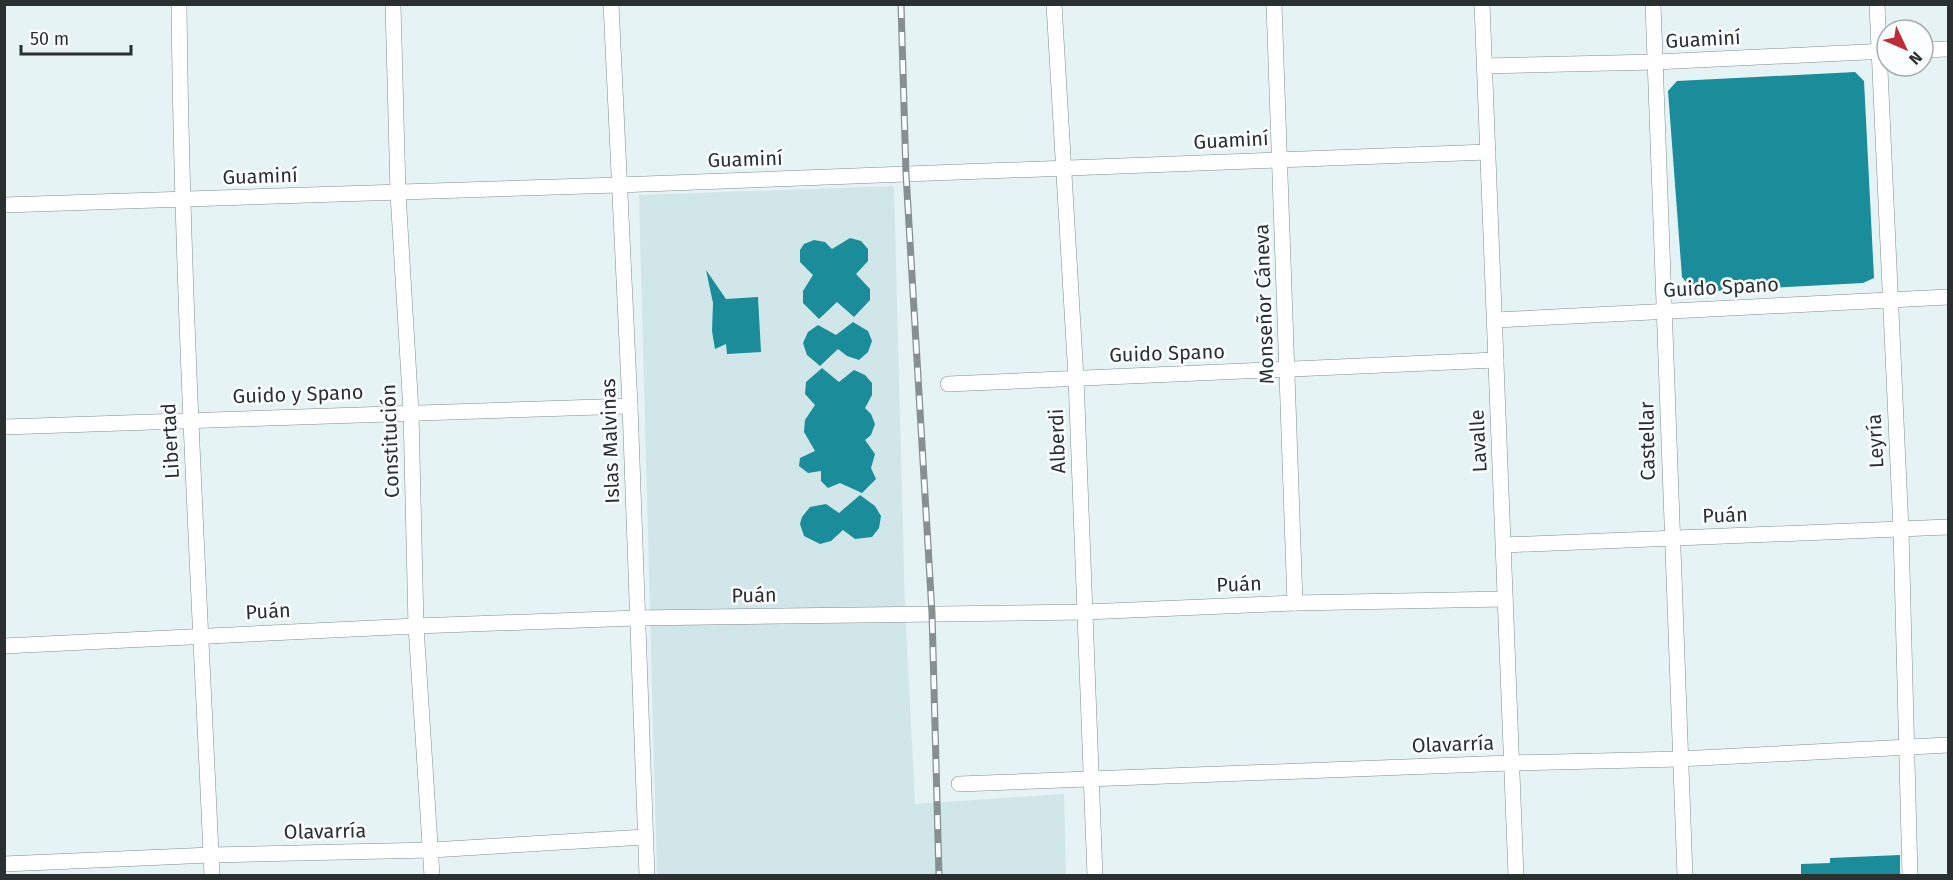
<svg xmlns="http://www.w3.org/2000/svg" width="1953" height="880" font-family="'Fira Sans',sans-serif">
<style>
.built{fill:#d0e6e9}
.building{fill:#1a8c9a}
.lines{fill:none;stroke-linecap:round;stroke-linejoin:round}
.street-casing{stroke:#808d8f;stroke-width:16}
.street{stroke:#fff;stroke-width:15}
.rail-casing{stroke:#868f91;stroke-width:7}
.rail{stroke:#fbfeff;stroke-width:4.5;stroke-dasharray:14;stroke-linecap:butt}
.labels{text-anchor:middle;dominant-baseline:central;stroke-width:5;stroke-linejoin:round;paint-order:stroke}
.street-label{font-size:20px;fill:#2a2f30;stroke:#fbfeff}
</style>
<rect width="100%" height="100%" fill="#e6f3f5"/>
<path class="built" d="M894 186 905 608 915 804 1064 794 1066 875H657L639 195Z"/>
<g class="building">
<path d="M1855 72 1864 81 1874 278 1863 283 1694 292 1682 277 1668 91 1677 81Z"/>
<path d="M850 238 861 241 868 249V261L856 274 870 289V300L854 317 837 302 819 319 803 303V291L813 275 800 262V250L804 244 814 240 825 242 832 249Z"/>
<path d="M706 270 726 299 758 297 761 352 727 354 726 344 715 349 712 331 713 303Z"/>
<path d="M853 322 868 331 872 341 868 352 859 360 847 356 838 349 820 366 807 355 803 343 808 332 818 325 836 335Z"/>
<path d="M822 368 839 382 854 370 865 375 872 383V395L865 408 871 414 875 424 871 435 865 440 875 454 871 468 876 479 862 493 840 483 828 488 821 481V471L808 473 799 466 800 458 815 451 804 432 805 420 815 405 805 394 806 382Z"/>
<path d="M860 495 875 506 881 516 879 528 872 537 855 539 843 530 831 541 820 544 804 536 800 524 802 517 810 507 826 504 839 513Z"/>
<path d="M1900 855V876H1801V864L1830 863V858Z"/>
</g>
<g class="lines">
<g class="street-casing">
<g id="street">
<path d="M179 4C182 295 199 585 212 876"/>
<path d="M393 4 398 193 411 412 416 626 432 876"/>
<path d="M611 4 630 406 647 876"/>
<path d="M1054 4 1076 378 1095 876"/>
<path d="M1274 4 1295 603"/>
<path d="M1482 4 1516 876"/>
<path d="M1653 4 1685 876"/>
<path d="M1877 4 1901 530 1910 876"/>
<path d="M1923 50 1948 49"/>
<path d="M1485 66 1655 62 1887 51"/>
<path d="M4 205 618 185 1488 152"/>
<path d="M1495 320 1948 297"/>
<path d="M948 384 1496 360"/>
<path d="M4 427 630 406"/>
<path d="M1504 545 1948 527"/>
<path d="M4 646 416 626 637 618 1085 612 1295 603 1505 599"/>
<path d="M959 784 1510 763 1680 759 1948 745"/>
<path d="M4 864 211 855 431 850 645 837"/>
</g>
</g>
<use href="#street" class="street"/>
<g class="rail-casing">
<path id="rail" d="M901 4 906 174 932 613 939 876"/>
</g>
<use href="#rail" class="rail"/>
</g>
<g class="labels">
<g class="street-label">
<text transform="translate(1703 39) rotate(-3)">Guaminí</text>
<text transform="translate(1231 140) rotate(-3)">Guaminí</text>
<text transform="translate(745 159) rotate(-2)">Guaminí</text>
<text transform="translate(260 176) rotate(-2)">Guaminí</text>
<text transform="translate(1721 287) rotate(-3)">Guido Spano</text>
<text transform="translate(1264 304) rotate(-92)">Monseñor Cáneva</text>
<text transform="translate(1167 353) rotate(-2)">Guido Spano</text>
<text transform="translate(298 394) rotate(-2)">Guido y Spano</text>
<text transform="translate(170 441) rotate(-93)">Libertad</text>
<text transform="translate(390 441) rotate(-92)">Constitución</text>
<text transform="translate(610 441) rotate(-92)">Islas Malvinas</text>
<text transform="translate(1057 441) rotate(-92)">Alberdi</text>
<text transform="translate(1478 441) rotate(-93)">Lavalle</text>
<text transform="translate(1647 441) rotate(-91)">Castellar</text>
<text transform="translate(1875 441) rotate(-93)">Leyría</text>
<text transform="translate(1725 515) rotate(-2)">Puán</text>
<text transform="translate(1239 584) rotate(-2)">Puán</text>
<text transform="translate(754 595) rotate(-1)">Puán</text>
<text transform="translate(268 611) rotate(-3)">Puán</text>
<text transform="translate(1453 744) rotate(-2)">Olavarría</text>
<text transform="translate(325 831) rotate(-1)">Olavarría</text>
</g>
</g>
<rect width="1953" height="880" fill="none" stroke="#2a2f30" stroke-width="12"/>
<g transform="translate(1905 48) rotate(134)"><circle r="28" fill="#fbfeff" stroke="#a7abac" stroke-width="1.5"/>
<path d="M0-4.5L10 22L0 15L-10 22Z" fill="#bd2d38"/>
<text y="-9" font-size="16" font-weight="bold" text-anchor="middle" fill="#2a2f30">N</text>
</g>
<path d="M21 45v9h110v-9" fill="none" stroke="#2a2f30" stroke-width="3"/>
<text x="30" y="45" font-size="18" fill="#2a2f30" stroke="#fbfeff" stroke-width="4.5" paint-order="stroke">50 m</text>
</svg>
